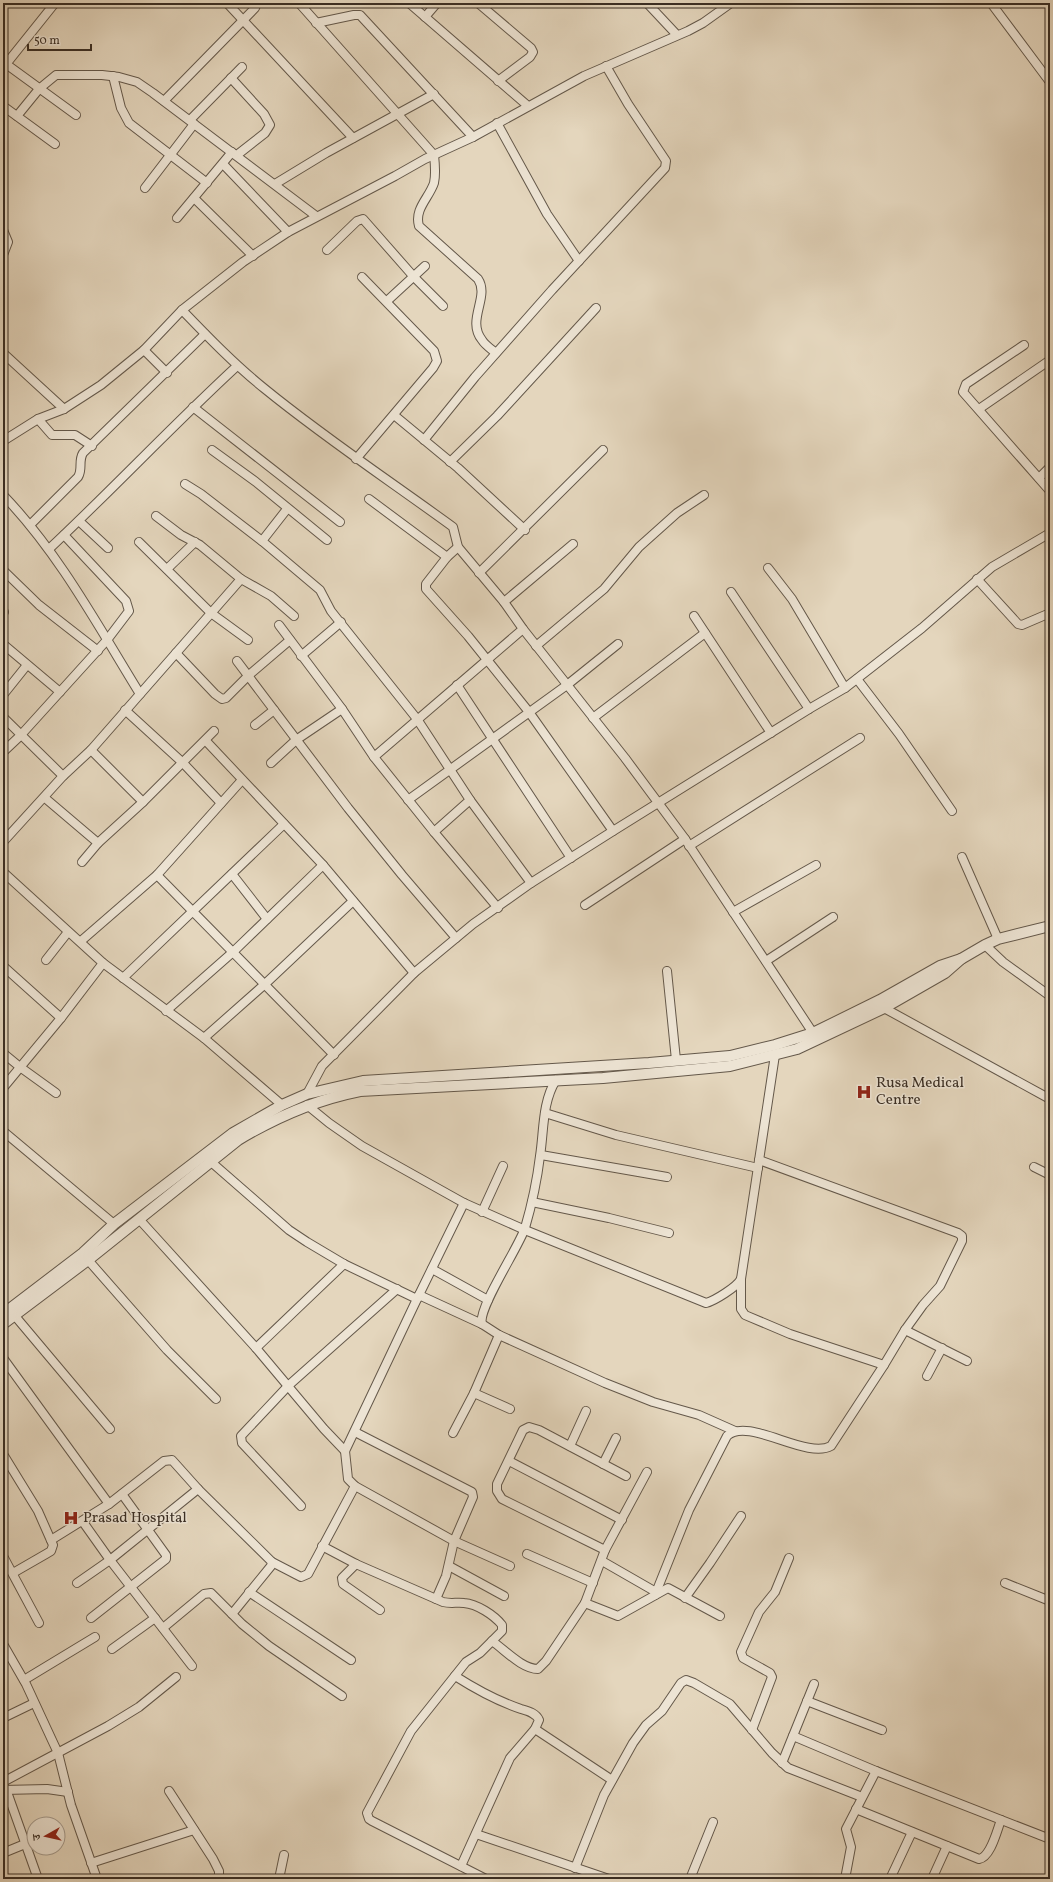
<svg xmlns="http://www.w3.org/2000/svg" width="1053" height="1882" font-family="Vollkorn,'Noto Serif Devanagari',serif">
<style>
.lines{fill:none;stroke-linecap:round;stroke-linejoin:round}
.minor-casing{stroke:#64584a;stroke-width:10}
.tertiary-casing{stroke:#64584a;stroke-width:12}
.minor{stroke:#ede4d4;stroke-width:8}
.tertiary{stroke:#ede4d4;stroke-width:10}
.labels{text-anchor:middle;dominant-baseline:central;stroke-width:3;stroke-linejoin:round;paint-order:stroke}
.poi-label{font-size:15px;fill:#3a2e24;stroke:#ede4d4;text-anchor:start}
</style>
<rect width="100%" height="100%" fill="#e4d6bd"/>
<filter id="stains"><feTurbulence type="fractalNoise" baseFrequency=".005" numOctaves="4"/><feColorMatrix values="0 0 0 0 .2 0 0 0 0 .09 0 0 0 0 .02 0 0 0 .5 -.17"/></filter>
<radialGradient id="worn" r=".72"><stop offset=".6" stop-color="#630" stop-opacity="0"/><stop offset="1" stop-color="#630" stop-opacity=".3"/></radialGradient>
<g class="lines">
<g class="minor-casing">
<g id="minor">
<path d="M227 3 353 138"/>
<path d="M299 3 434 155C435 164 436 174 434 183 429 198 414 209 419 226L478 279C490 297 466 320 482 340 485 345 491 349 496 353"/>
<path d="M409 3 528 106"/>
<path d="M478 3 531 48 533 52 530 57 498 81"/>
<path d="M647 3 677 35"/>
<path d="M991 3 1050 82"/>
<path d="M425 17 437 3"/>
<path d="M316 23 354 15H360L473 137"/>
<path d="M6 64 76 115"/>
<path d="M3 68 55 3"/>
<path d="M113 76 121 108 129 123 207 183"/>
<path d="M231 78 264 114 270 125 265 133 237 155"/>
<path d="M164 101 255 8 257 3"/>
<path d="M3 106 55 144"/>
<path d="M17 116 39 89 56 75H102L119 77 137 82 153 93 316 216"/>
<path d="M190 120 242 67"/>
<path d="M497 123 547 214 579 261"/>
<path d="M223 164 288 232"/>
<path d="M275 184 326 153 434 94"/>
<path d="M145 188 194 124"/>
<path d="M194 198 253 256"/>
<path d="M177 218 232 152"/>
<path d="M3 230 8 242 3 255"/>
<path d="M327 250 357 221 363 219 414 277 443 306"/>
<path d="M387 301 425 266"/>
<path d="M182 310C208 337 235 365 265 389 325 438 390 481 453 527L458 547 504 602 523 629 625 758 685 839 813 1033"/>
<path d="M1024 345 966 384 963 392 1050 491"/>
<path d="M144 350 167 373"/>
<path d="M3 353 64 409"/>
<path d="M193 407 340 522"/>
<path d="M979 409 1050 360"/>
<path d="M394 415 458 468 525 530"/>
<path d="M38 419 52 435H75L92 446"/>
<path d="M424 440 475 377 552 290 665 168 666 161 628 104 606 66"/>
<path d="M3 441 38 419 64 409 101 385 144 350 182 310 243 262 288 232 395 176 425 159 473 137 584 76 688 31 703 23 731 3"/>
<path d="M212 450 256 482 327 540"/>
<path d="M356 459 433 368 437 361 434 351 362 277"/>
<path d="M450 462 497 416 596 308"/>
<path d="M1039 478 1050 467"/>
<path d="M185 484 201 494 262 541 320 590 331 611 417 719 470 800 434 832"/>
<path d="M3 495C59 553 98 626 140 694"/>
<path d="M369 499 447 557"/>
<path d="M156 516 181 535 200 545 241 579 271 596 294 616"/>
<path d="M79 521 108 548"/>
<path d="M30 525 78 477C83 469 78 461 83 453L205 334"/>
<path d="M262 541 287 509"/>
<path d="M139 542 211 613 248 640"/>
<path d="M458 547 447 557 426 584V589L468 636 529 712 613 831"/>
<path d="M49 549C113 489 173 425 237 366"/>
<path d="M768 568 792 599 845 688"/>
<path d="M167 569 195 542"/>
<path d="M5 572 39 605 98 651"/>
<path d="M479 573 603 450"/>
<path d="M977 579 1018 624 1022 625 1050 613"/>
<path d="M731 592 809 709"/>
<path d="M504 602 573 544"/>
<path d="M3 612H4"/>
<path d="M694 616 771 733"/>
<path d="M279 625 342 709 374 757"/>
<path d="M3 644 60 692"/>
<path d="M536 646 604 589 639 547 677 513 704 495"/>
<path d="M176 653 215 694 222 699 226 698 249 675 290 640"/>
<path d="M301 656 341 622"/>
<path d="M237 661 348 808 402 875 456 938"/>
<path d="M857 679 899 734 952 811"/>
<path d="M457 685 571 858"/>
<path d="M3 695 27 665"/>
<path d="M125 710 183 763 221 803"/>
<path d="M3 717 63 776"/>
<path d="M593 718 705 633"/>
<path d="M255 725 274 710"/>
<path d="M206 741 323 865 414 973"/>
<path d="M91 750 143 802"/>
<path d="M3 752 20 736 107 640 129 611 126 601 64 535"/>
<path d="M271 763 296 740 342 709"/>
<path d="M45 798 98 843 143 802 214 731"/>
<path d="M408 800 567 685 618 644"/>
<path d="M470 800 531 883"/>
<path d="M3 842 63 776 91 750 241 579"/>
<path d="M689 846 860 738"/>
<path d="M962 857 998 939"/>
<path d="M82 862 98 843"/>
<path d="M3 872 103 963 204 1038 282 1105"/>
<path d="M232 874 267 919"/>
<path d="M157 875 334 1055"/>
<path d="M585 905 685 839"/>
<path d="M498 908 434 832 374 757 523 629"/>
<path d="M733 912 816 865"/>
<path d="M81 941 157 875 242 780"/>
<path d="M985 945 1003 962 1050 996"/>
<path d="M46 960 68 932"/>
<path d="M766 961 833 917"/>
<path d="M3 966 61 1018"/>
<path d="M667 971 676 1060"/>
<path d="M123 978 284 824"/>
<path d="M884 1008 1050 1099"/>
<path d="M166 1011 233 952 323 865"/>
<path d="M204 1038 265 984 353 901"/>
<path d="M3 1053 20 1067 56 1093"/>
<path d="M556 1080C542 1102 544 1131 540 1156 537 1181 532 1204 525 1228 519 1247 477 1309 482 1324L499 1335 605 1383 653 1402 699 1415 735 1431"/>
<path d="M3 1088 61 1018 103 963"/>
<path d="M307 1094 322 1066 414 973 473 924 531 883 613 831 809 709 845 688 922 628 992 567 1050 533"/>
<path d="M307 1105 329 1123 362 1146 464 1203 525 1230 706 1303C714 1301 737 1287 741 1279L775 1055"/>
<path d="M545 1113 616 1135 758 1168"/>
<path d="M3 1131 114 1224"/>
<path d="M541 1155 667 1177"/>
<path d="M210 1161 289 1230 307 1242 344 1264 417 1299 345 1451 348 1479 355 1486 454 1541 510 1566"/>
<path d="M1034 1167 1050 1175"/>
<path d="M532 1202 609 1218 669 1233"/>
<path d="M482 1212 503 1166"/>
<path d="M139 1219 256 1348 324 1429 345 1451"/>
<path d="M88 1260 167 1350 216 1399"/>
<path d="M432 1269 488 1300"/>
<path d="M741 1279V1309L745 1315 790 1334 884 1365"/>
<path d="M419 1295 482 1324"/>
<path d="M417 1299 464 1203"/>
<path d="M15 1316 110 1429"/>
<path d="M905 1330 967 1361"/>
<path d="M256 1348 344 1264"/>
<path d="M3 1358 109 1504"/>
<path d="M927 1376 942 1348"/>
<path d="M474 1393 510 1409"/>
<path d="M355 1432 472 1492 473 1497 454 1541 446 1576 436 1599"/>
<path d="M453 1433 474 1393 499 1335"/>
<path d="M570 1446 586 1411"/>
<path d="M3 1454 38 1511 53 1545 51 1551 46 1554 13 1573"/>
<path d="M509 1461 622 1520"/>
<path d="M603 1464 616 1438"/>
<path d="M647 1472 605 1550 585 1603 618 1616 668 1588 720 1616"/>
<path d="M301 1506 242 1443 241 1436 289 1385 397 1289"/>
<path d="M83 1522 110 1560 192 1666"/>
<path d="M51 1540 109 1504 164 1461 172 1460 198 1489 272 1562 271 1566 232 1614"/>
<path d="M322 1546 356 1564 443 1602C451 1604 457 1602 464 1603 477 1604 494 1615 502 1625V1631L480 1653 466 1662 411 1731 367 1813 369 1819 372 1821 486 1879"/>
<path d="M605 1550 502 1499 497 1491V1484L523 1430 529 1427 539 1430 626 1476"/>
<path d="M527 1554 593 1583"/>
<path d="M3 1556 39 1623"/>
<path d="M602 1561 656 1592"/>
<path d="M272 1562 301 1577 308 1574 355 1486"/>
<path d="M356 1564 342 1578 343 1584 380 1610"/>
<path d="M449 1566 504 1596"/>
<path d="M77 1583 110 1560 198 1489"/>
<path d="M1005 1583 1050 1601"/>
<path d="M249 1592 351 1660"/>
<path d="M655 1595 689 1510 727 1436C748 1416 806 1460 831 1446L884 1365 905 1330 923 1305 940 1286 962 1241V1236L958 1233 759 1160"/>
<path d="M685 1598 710 1563 741 1516"/>
<path d="M91 1618 166 1559V1555L122 1494"/>
<path d="M163 1628 204 1594 211 1593 242 1624 269 1646 342 1696"/>
<path d="M492 1641C505 1650 522 1669 538 1669L546 1661 585 1603"/>
<path d="M3 1644 26 1684 51 1738 58 1753 71 1805 97 1879"/>
<path d="M112 1649 155 1618"/>
<path d="M455 1676C477 1690 497 1701 521 1709 528 1711 536 1713 539 1720L535 1729 510 1758 461 1866"/>
<path d="M24 1680 95 1637"/>
<path d="M807 1701 882 1730"/>
<path d="M3 1718 34 1703"/>
<path d="M535 1729 612 1780"/>
<path d="M752 1730 772 1677 770 1673 743 1658 741 1652 759 1612 775 1592 789 1558"/>
<path d="M793 1736 876 1771 1050 1839"/>
<path d="M782 1763 814 1684"/>
<path d="M3 1782 108 1726 139 1707 176 1677"/>
<path d="M6 1789 38 1879"/>
<path d="M3 1790 47 1789 68 1792"/>
<path d="M169 1791 213 1859 219 1871V1879"/>
<path d="M856 1809 979 1859C991 1857 997 1830 1001 1820"/>
<path d="M476 1834 609 1879"/>
<path d="M3 1853 25 1844"/>
<path d="M91 1863 194 1830"/>
<path d="M575 1868 604 1795 633 1743 646 1725 662 1711 681 1683 686 1680 694 1683 730 1704 772 1753 788 1768 862 1797"/>
<path d="M279 1879 284 1855"/>
<path d="M690 1879 713 1822"/>
<path d="M845 1879 851 1847 846 1829 876 1771"/>
<path d="M890 1879 912 1832"/>
<path d="M932 1879 947 1846"/>
</g>
</g>
<g class="tertiary-casing">
<g id="tertiary">
<path d="M3 1314 83 1253 114 1224 233 1133 282 1105 307 1094 363 1081 649 1063 730 1056 775 1045 813 1033 880 1000 940 966 961 959"/>
<path d="M3 1324 88 1260 238 1140C276 1117 315 1100 360 1091L603 1078 730 1066 797 1049 884 1008 945 973 961 959 985 945 998 939 1050 926"/>
</g>
</g>
<use href="#minor" class="minor"/>
<use href="#tertiary" class="tertiary"/>
</g>
<defs>
<g id="hospital-bare" transform="scale(1.2)"><path d="M-5-5h3v3.5h4V-5h3V5h-3V1.5h-4V5h-3Z" fill="#8f2418" stroke="#ede4d4" stroke-width="2.5" paint-order="stroke"/></g>
</defs>
<g fill-rule="evenodd">
<use href="#hospital-bare" x="864" y="1092"/>
<use href="#hospital-bare" x="71" y="1518"/>
</g>
<g class="labels">
<g class="poi-label">
<text x="876" y="1083">Rusa Medical<tspan x="876" dy="17">Centre</tspan></text>
<text x="83" y="1518">Prasad Hospital</text>
</g>
</g>
<rect width="1053" height="1882" fill="none" stroke="#e4d6bd" stroke-width="16"/>
<rect x="4" y="4" width="1045" height="1874" fill="none" stroke="#3a2e24" stroke-width="2"/>
<rect x="8" y="8" width="1037" height="1866" fill="none" stroke="#3a2e24"/>
<g transform="translate(46 1836) rotate(262)"><circle r="19" fill="#ede4d4" stroke="#a59b8e"/>
<path d="M0-3L7 15L0 10L-7 15Z" fill="#8f2418"/>
<text y="-6" font-size="11" font-weight="bold" text-anchor="middle" fill="#3a2e24">उ</text>
</g>
<path d="M28 44v6h63v-6" fill="none" stroke="#3a2e24" stroke-width="2"/>
<text x="34" y="44" font-size="12" fill="#3a2e24" stroke="#ede4d4" stroke-width="3" paint-order="stroke">50 m</text>
<rect width="100%" height="100%" filter="url(#stains)"/>
<rect width="100%" height="100%" fill="url(#worn)"/>
</svg>
